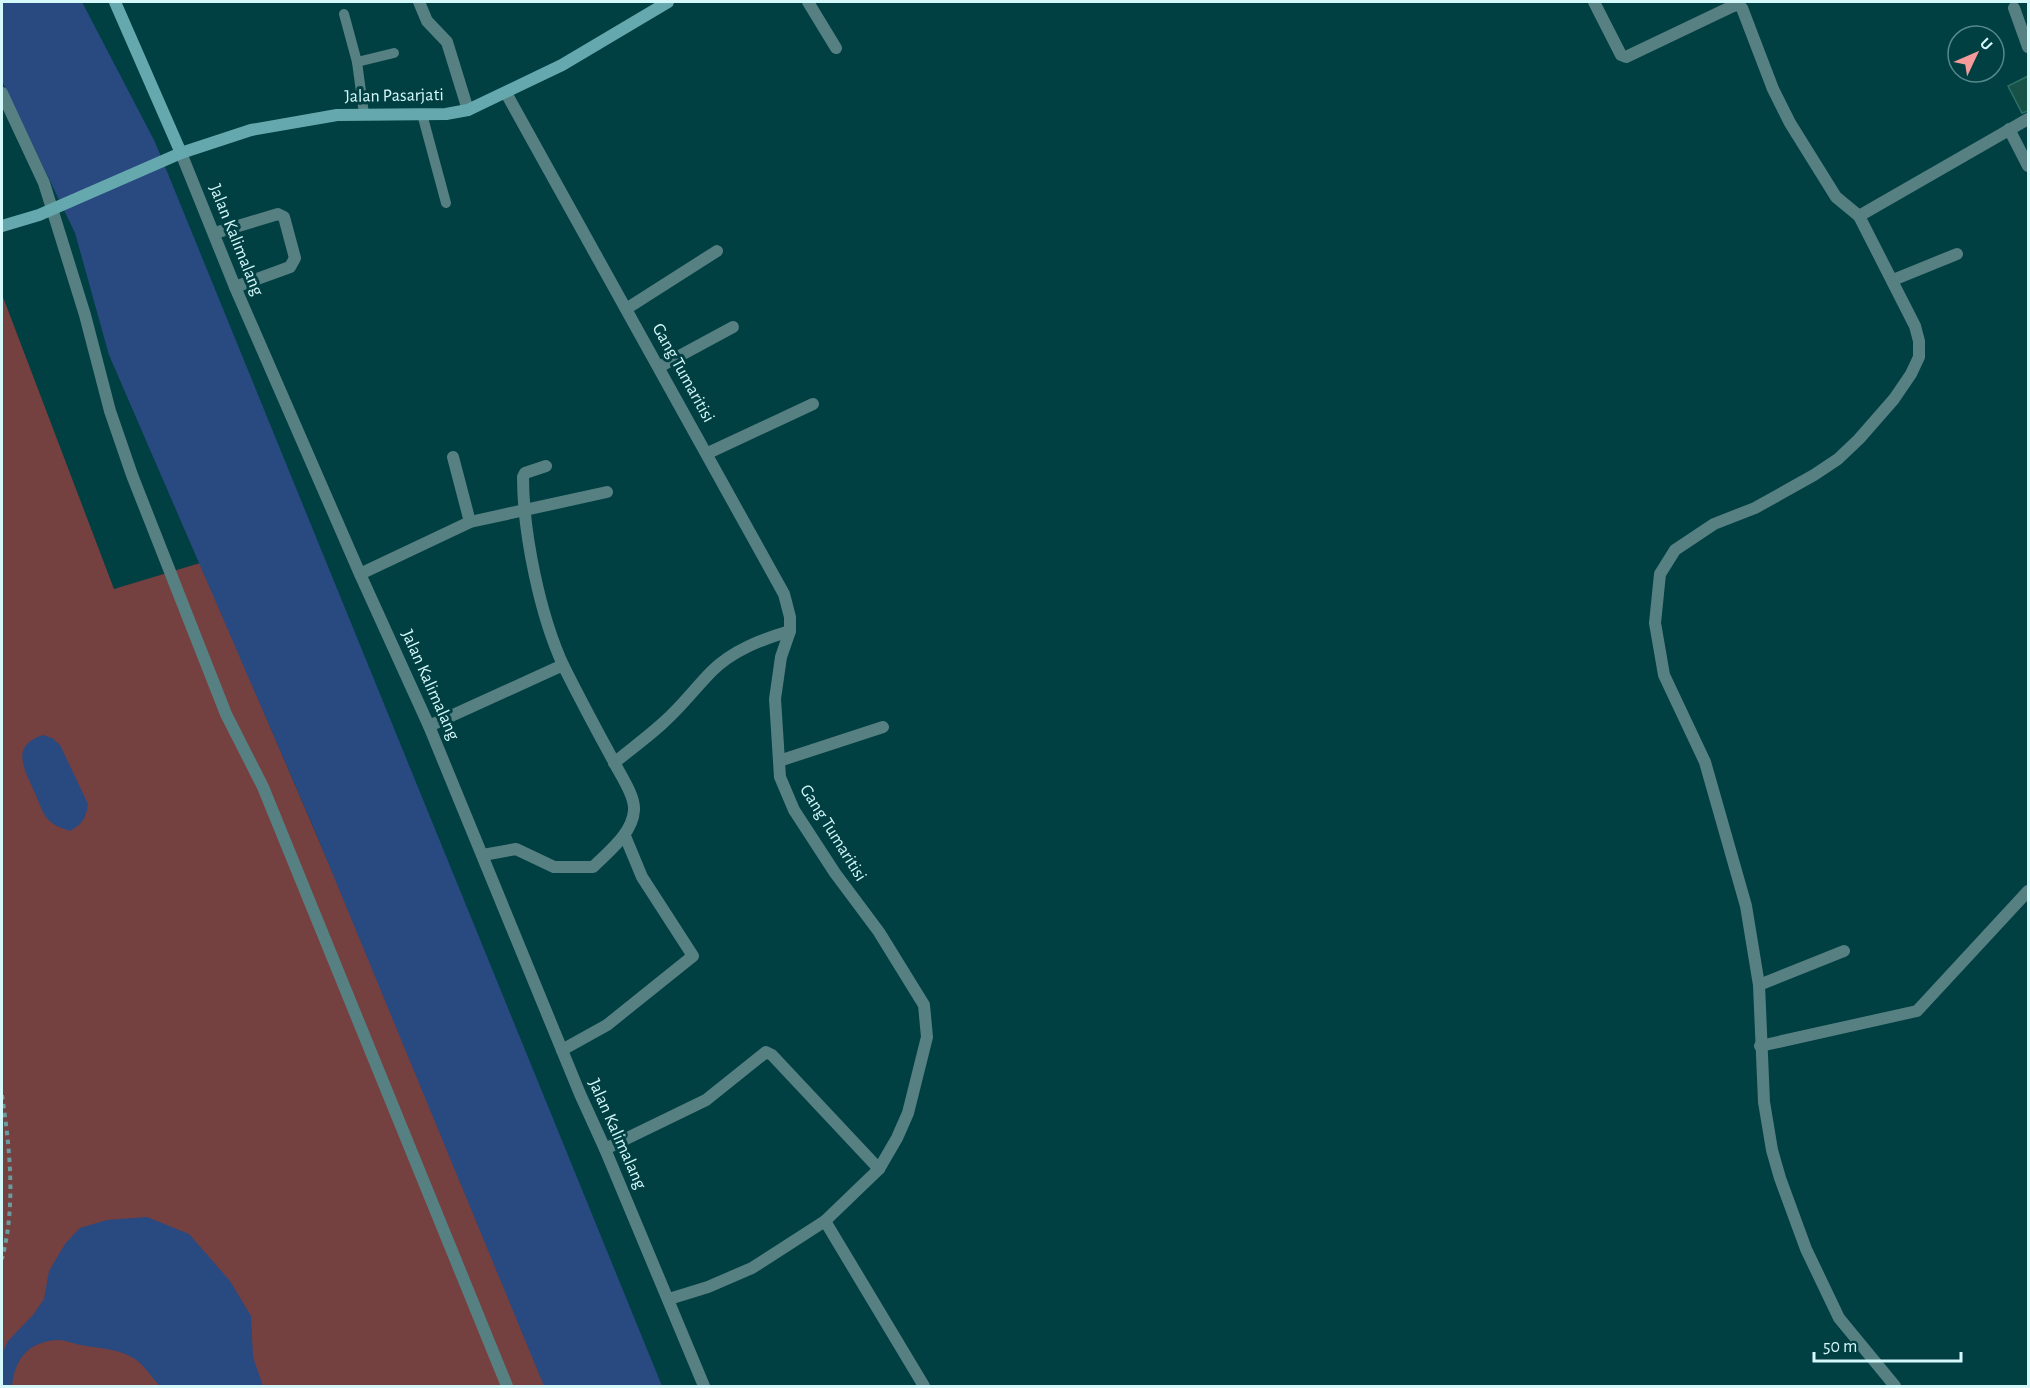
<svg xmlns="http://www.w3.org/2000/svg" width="2030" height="1388" font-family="'Alegreya Sans',sans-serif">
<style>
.green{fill:#744040}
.water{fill:#294981}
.building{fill:#175148;stroke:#2b7065;stroke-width:1.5}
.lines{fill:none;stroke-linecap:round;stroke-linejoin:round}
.path{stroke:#6a9b9e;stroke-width:4;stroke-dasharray:4.5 4.5;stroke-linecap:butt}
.service{stroke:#578083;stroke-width:10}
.minor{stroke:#578083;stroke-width:12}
.secondary{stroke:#65a9ae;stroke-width:12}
.labels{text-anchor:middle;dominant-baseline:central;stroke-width:6;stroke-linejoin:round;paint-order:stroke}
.street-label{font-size:18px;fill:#d5f8fa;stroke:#003f42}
</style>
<rect width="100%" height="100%" fill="#003f42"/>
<path class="green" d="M2 297H3L114 589 200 563 410 1053 545 1386H2Z"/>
<g class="water">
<path d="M2 2H82L155 142 662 1386H544L315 831 109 355 75 233 2 81Z"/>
<path d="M43 735 52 738 60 745 88 804C86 819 82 824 70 831 61 828 52 825 46 817 41 810 38 799 34 791 24 768 10 746 43 735Z"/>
<path d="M147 1217 189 1234 230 1281 251 1316 253 1357 263 1386H160C152 1378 144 1365 135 1359 118 1348 100 1349 81 1345 74 1344 66 1340 59 1340 29 1341 15 1358 12 1386H2V1354L8 1341 33 1315 44 1299 49 1271 65 1244 80 1228 107 1220Z"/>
</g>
<path class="building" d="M2028 76V111L2022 113 2008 86Z"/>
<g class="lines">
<path class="path" d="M2 1095C10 1150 16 1205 2 1259"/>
<g class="service">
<path d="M344 14 357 62 364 114"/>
<path d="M357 62 394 53"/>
<path d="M422 114 446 203"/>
</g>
<g class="minor">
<path d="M419 2 427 21 447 42 468 110"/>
<path d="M808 2 836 48"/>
<path d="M1594 2 1621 55 1626 57 1733 6 1738 5 1742 8 1773 89 1790 123 1836 197 1859 216"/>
<path d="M2014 8 2028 47"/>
<path d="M2 93 44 183 85 315 110 411 132 475 226 714 263 787 507 1386"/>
<path d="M506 93 784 594 790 617V631L781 657 775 699 780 777 794 810 835 873 879 932 924 1005 927 1037 908 1113 897 1138 879 1169 825 1221 752 1268 708 1287 669 1299"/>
<path d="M2009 129 2028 166"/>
<path d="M181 153 235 287 360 574 429 726 580 1094 605 1149 704 1386"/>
<path d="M215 233 278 214 284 217 295 258 290 267 235 287"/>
<path d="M1893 280 1957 254"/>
<path d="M626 309 717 251"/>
<path d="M659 367 733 327"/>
<path d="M708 453 813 404"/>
<path d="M453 457 470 522"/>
<path d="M360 574 470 522 607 492"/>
<path d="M429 726 563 665"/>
<path d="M779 761 883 727"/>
<path d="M614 763C631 749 649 736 664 722 682 706 696 687 712 671 733 650 763 639 790 631"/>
<path d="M483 855 516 849 554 867H593C608 852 633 833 634 810 635 795 619 773 613 760 596 729 580 699 564 667 540 616 523 533 523 477L525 473 546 466"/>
<path d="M1759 985 1844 951"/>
<path d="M1760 1046 1917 1011 2028 891"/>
<path d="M562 1050 607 1025 693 956 642 877 625 836"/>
<path d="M605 1149 706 1100 766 1052 772 1055 879 1169"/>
<path d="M825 1221 924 1386"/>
<path d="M1895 1386 1839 1318 1806 1249 1780 1178 1772 1150 1764 1102 1759 985 1746 906 1705 762 1664 675 1655 623 1660 574 1675 550 1714 524 1755 508 1814 475 1838 459 1859 439 1894 399 1911 374 1919 357V341L1915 326 1859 216 2028 119"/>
</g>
<g class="secondary">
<path d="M115 2 181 153"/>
<path d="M2 226 39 215 181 153 251 130 337 115 446 114 468 110 562 65 668 2"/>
</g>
</g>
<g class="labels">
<g class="street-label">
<text transform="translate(394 96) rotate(-1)">Jalan Pasarjati</text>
<text transform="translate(236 240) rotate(68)">Jalan Kalimalang</text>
<text transform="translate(683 373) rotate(61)">Gang Tumaritisi</text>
<text transform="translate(430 685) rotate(66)">Jalan Kalimalang</text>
<text transform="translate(833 833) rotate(58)">Gang Tumaritisi</text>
<text transform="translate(617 1134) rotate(66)">Jalan Kalimalang</text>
</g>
</g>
<rect width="2030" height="1388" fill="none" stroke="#d5f8fa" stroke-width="6"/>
<g transform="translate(1976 54) rotate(46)"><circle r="28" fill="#003f42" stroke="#55898c" stroke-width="1.5"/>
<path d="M0-4.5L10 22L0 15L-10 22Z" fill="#f59b9a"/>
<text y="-9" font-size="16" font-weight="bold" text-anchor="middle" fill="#d5f8fa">U</text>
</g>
<path d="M1814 1352v9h147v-9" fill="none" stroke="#d5f8fa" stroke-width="3"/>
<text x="1823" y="1352" font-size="18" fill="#d5f8fa" stroke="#003f42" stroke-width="4.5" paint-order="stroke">50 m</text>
</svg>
